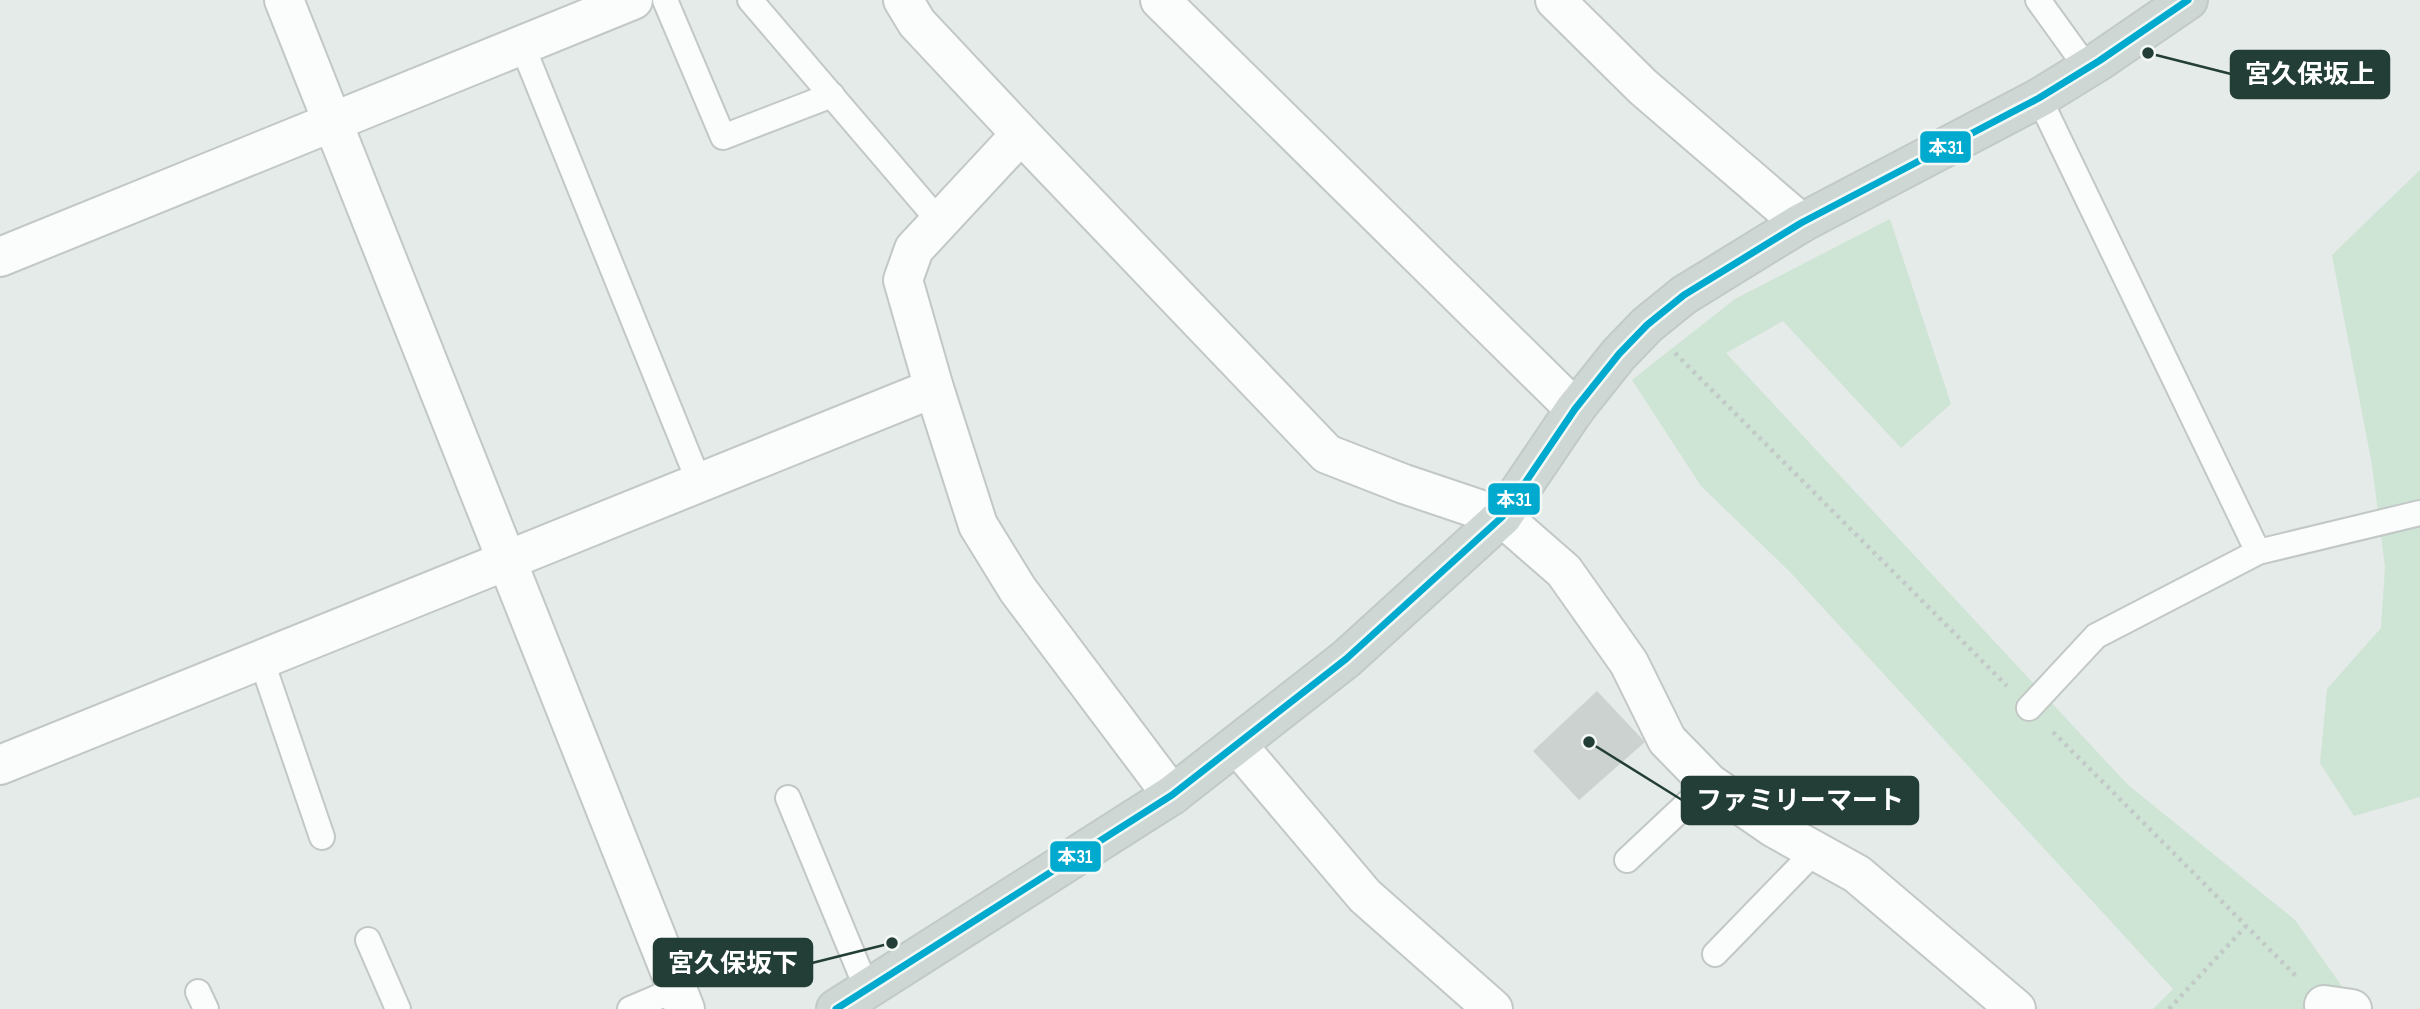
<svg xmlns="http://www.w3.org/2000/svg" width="2420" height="1009" font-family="'Sofia Sans Condensed','Noto Sans JP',sans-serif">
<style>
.green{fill:#cee4d5}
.building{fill:#ccd2cf}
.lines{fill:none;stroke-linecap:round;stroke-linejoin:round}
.service-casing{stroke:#c2c8c5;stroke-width:28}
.minor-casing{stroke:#c2c8c5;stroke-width:42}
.primary-casing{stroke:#c1cac7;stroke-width:42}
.path{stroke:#c2cac7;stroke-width:4.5;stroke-dasharray:3.5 5;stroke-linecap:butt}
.service{stroke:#fbfcfc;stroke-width:24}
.minor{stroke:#fbfcfc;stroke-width:38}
.primary{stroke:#ced7d4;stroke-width:38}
.bus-1-casing{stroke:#f4f9f6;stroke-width:12}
.bus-1{stroke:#00a9ce;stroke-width:7}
.leader{fill:none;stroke:#233e37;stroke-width:2.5}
.callout-dot{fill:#233e37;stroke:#f4f9f6;stroke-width:2.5}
.callout{fill:#233e37;stroke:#233e37;stroke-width:2.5}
.callout-label{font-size:26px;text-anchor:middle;font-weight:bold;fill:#fff}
.line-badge{stroke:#f4f9f6;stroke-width:2.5}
.badge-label{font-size:19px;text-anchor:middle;font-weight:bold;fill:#fff}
</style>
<rect width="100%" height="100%" fill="#e5ebe8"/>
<g class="green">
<path d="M2420 170V797L2354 816 2320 763 2327 689 2381 628 2385 567 2372 465 2332 255Z"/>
<path d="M1890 219 1951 404 1901 448 1783 321 1726 353 2128 785 2295 920 2358 1009H2153L2173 989 1791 573 1701 486 1632 380 1735 299Z"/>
</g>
<path class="building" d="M1597 691 1645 742 1579 800 1533 751Z"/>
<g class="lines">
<g class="service-casing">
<g id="service">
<path d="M665 0 723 137 832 95"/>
<path d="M750 0 939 221"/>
<path d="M2038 0 2087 68"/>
<path d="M522 45 699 482"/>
<path d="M2039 98 2258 552"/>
<path d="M261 659 322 837"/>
<path d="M2029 708 2096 636 2258 552 2420 513"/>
<path d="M788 798 867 989"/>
<path d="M1627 860 1709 783"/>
<path d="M368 940 398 1009"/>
<path d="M1715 954 1815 851"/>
<path d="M198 992 206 1009"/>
<path d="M630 1009 677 989"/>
</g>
</g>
<g class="minor-casing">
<g id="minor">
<path d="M284 0 685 1009"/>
<path d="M903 0 917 23 1021 134 1327 454 1404 484 1502 517 1564 571 1629 663 1667 740 1709 783 1774 828 1857 874 2016 1009"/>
<path d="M1160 0 1575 409"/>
<path d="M1555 0 1643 87 1801 223"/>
<path d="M1021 134 914 249 903 280 934 388 978 525 1018 590 1172 795"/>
<path d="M0 257 633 0"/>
<path d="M1238 746 1365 896 1493 1009"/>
<path d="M0 765 934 388"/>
<path d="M2324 1005 2352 1009"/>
</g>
</g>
<g class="primary-casing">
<path id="primary" d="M836 1009 1172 795 1346 659 1502 517 1575 409 1619 354 1647 325 1684 295 1801 223 2039 98 2099 61 2188 0"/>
</g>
<g class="path">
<path d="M1675 353 2007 686"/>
<path d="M2053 732 2296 976"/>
<path d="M2169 1009 2246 926"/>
</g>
<use href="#service" class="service"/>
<use href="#minor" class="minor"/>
<use href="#primary" class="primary"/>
<g class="bus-1-casing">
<path id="bus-1" d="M836 1009 1172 795 1346 659 1502 517 1575 409 1619 354 1647 325 1684 295 1801 223 2039 98 2099 61 2188 0"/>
</g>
<use href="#bus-1" class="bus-1"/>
</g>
<path class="leader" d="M2148 53L2231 74M1589 742L1682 800M892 943L812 963"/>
<g class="callout-dot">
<circle cx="2148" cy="53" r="7"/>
<circle cx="1589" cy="742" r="7"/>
<circle cx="892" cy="943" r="7"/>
</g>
<g class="callout">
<rect x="2231" y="51" width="158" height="47" rx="7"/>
<rect x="1682" y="777" width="236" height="47" rx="7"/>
<rect x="654" y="939" width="158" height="47" rx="7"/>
</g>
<g class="callout-label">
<text x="2310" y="83">宮久保坂上</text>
<text x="1800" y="809">ファミリーマート</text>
<text x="733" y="972">宮久保坂下</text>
</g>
<g class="line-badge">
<rect x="1919" y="130" width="53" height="34" rx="7" fill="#00a9ce"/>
<rect x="1487" y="482" width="54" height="34" rx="7" fill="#00a9ce"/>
<rect x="1049" y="840" width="53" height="33" rx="7" fill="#00a9ce"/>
</g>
<g class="badge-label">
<text x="1946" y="154">本31</text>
<text x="1514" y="506">本31</text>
<text x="1075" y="863">本31</text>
</g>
</svg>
